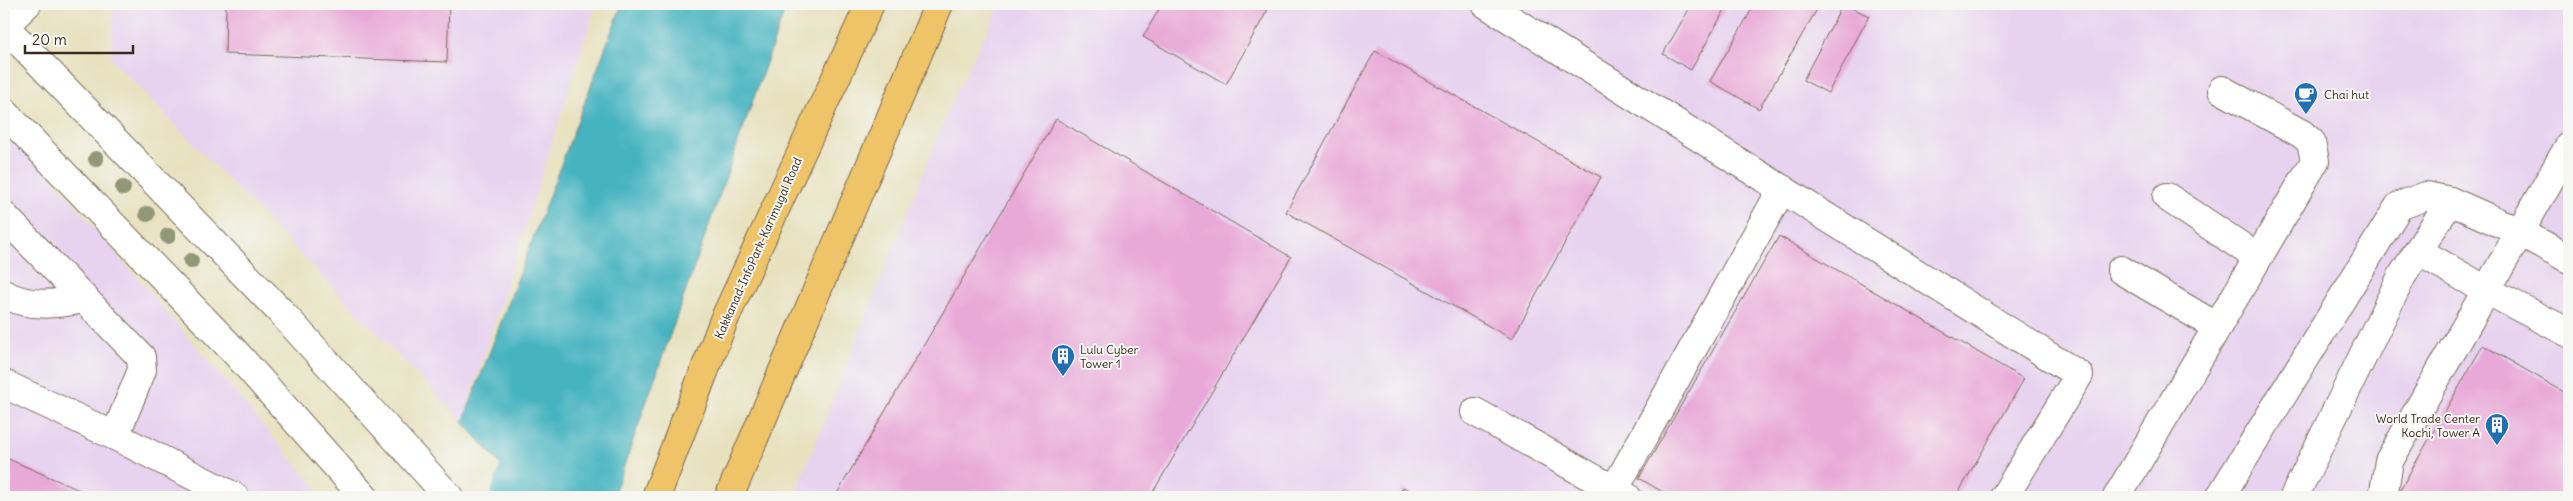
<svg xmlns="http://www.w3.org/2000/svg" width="2573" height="501" font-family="Delius,sans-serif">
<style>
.built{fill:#e7d2ef}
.water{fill:#45b3c0;stroke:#406e6f}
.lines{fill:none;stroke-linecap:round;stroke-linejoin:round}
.canal{stroke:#45b3c0;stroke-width:38}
.building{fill:#e9a9d8}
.minor-casing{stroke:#776a56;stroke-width:30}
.major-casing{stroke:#776a56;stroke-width:30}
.minor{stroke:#fff;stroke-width:28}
.major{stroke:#efc469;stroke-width:28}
.tree{fill:#929778}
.labels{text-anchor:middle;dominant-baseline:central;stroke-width:4;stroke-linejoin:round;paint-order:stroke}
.poi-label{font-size:12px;fill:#3b2a1e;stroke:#f6f6f2;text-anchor:start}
.street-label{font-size:12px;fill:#3b2a1e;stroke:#f6f6f2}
</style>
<rect width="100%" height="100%" fill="#f6f6f2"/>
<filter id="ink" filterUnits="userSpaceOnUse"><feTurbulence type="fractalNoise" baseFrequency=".02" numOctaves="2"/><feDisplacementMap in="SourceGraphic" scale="10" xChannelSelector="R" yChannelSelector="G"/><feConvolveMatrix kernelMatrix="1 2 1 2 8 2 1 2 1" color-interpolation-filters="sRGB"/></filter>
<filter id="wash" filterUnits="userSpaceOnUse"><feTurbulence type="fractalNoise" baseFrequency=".0096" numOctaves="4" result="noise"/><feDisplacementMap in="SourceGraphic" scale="20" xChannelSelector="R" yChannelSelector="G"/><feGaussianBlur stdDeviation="1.12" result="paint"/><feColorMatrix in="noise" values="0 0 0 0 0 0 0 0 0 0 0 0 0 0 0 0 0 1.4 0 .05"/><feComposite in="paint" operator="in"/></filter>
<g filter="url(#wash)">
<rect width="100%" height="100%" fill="#e7e1be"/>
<g class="built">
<path d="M114 4H596L463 422 111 59Z"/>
<path d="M1001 4H2569V497H794L953 98Z"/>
<path d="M4 122 324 497H4Z"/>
</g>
<path class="water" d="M622 4H787L613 497H529L463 422Z"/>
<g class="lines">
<path class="canal" d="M509 497 532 434"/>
</g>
<g id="blocks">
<g class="building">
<path d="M226 4H449L447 62 225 54Z"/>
<path d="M1162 4H1271L1226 84 1143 37Z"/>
<path d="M1692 4H1728L1691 70 1663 54Z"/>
<path d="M1755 4H1820L1759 109 1710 81Z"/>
<path d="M1843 4 1869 16 1828 93 1803 80Z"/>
<path d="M1375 51 1601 177 1512 339 1286 212Z"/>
<path d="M1056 119 1291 257 1150 497H835Z"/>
<path d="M1779 236 2024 379 1956 497H1671L1639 478Z"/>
<path d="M2483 345 2569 395V497H2396Z"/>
<path d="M4 457 95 497H4Z"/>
<path d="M1403 487 1421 497H1398Z"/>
</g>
</g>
</g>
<g filter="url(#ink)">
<use href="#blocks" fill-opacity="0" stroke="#776a56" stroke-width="1"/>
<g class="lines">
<g class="minor-casing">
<g id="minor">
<path d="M1486 4 2079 375 2004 497"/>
<path d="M4 26 280 311 449 497"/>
<path d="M4 26 27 4"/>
<path d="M4 112 234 351 364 497"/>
<path d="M2167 197 2257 257"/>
<path d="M4 216 141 357 142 370 115 436 235 497"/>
<path d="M2418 251 2486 290 2569 333"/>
<path d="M2121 270 2217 327"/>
<path d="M4 294C29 308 57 304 85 299"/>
<path d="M4 384 115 436"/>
<path d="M1475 412 1627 497"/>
<path d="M1614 490 1782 189"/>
<path d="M2117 497 2315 161 2311 142 2302 134 2222 90"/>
<path d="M2220 497 2399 206 2426 196 2450 201 2520 232 2569 259"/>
<path d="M2294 497 2402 276 2450 201"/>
<path d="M2383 497 2389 461 2569 146"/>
</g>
</g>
<g class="major-casing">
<g id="major">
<path d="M656 497 724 320 870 4"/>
<path d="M729 497 939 4"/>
</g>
</g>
<use href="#minor" class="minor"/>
<use href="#major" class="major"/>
</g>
<g class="tree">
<circle cx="96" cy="159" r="8"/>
<circle cx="123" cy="188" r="8"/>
<circle cx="147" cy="214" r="8"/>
<circle cx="168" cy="236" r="8"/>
<circle cx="191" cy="261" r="8"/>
</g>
</g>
<defs>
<g id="cafe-pin" transform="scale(1.25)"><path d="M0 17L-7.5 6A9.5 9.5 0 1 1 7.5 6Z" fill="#1f6fb2" stroke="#f6f6f2"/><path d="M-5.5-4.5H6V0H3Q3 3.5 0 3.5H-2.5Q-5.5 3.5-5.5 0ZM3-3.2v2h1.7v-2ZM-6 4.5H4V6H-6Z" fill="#fff"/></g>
<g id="building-pin" transform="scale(1.25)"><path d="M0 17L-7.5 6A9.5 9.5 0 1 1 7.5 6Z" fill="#1f6fb2" stroke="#f6f6f2"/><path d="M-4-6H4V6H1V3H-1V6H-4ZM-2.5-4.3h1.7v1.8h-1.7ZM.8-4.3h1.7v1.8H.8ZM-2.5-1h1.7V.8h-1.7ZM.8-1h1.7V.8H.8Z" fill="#fff"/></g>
</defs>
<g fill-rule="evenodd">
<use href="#cafe-pin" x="2306" y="94"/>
<use href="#building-pin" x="1063" y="356"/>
<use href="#building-pin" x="2497" y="425"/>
</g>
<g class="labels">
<g class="poi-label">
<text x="2324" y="94">Chai hut</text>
<text x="1080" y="349">Lulu Cyber<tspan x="1080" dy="14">Tower 1</tspan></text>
<text x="2480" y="418" text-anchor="end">World Trade Center<tspan x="2480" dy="14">Kochi, Tower A</tspan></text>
</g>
<g class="street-label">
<text transform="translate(758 248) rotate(-66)">Kakkanad-InfoPark-Karimugal Road</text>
</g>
</g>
<rect width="2573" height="501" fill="none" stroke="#f6f6f2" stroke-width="20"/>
<path d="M25 45v8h108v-8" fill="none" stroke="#3b2a1e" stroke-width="2.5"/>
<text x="32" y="45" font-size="15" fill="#3b2a1e" stroke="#f6f6f2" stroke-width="4" paint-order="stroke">20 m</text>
</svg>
